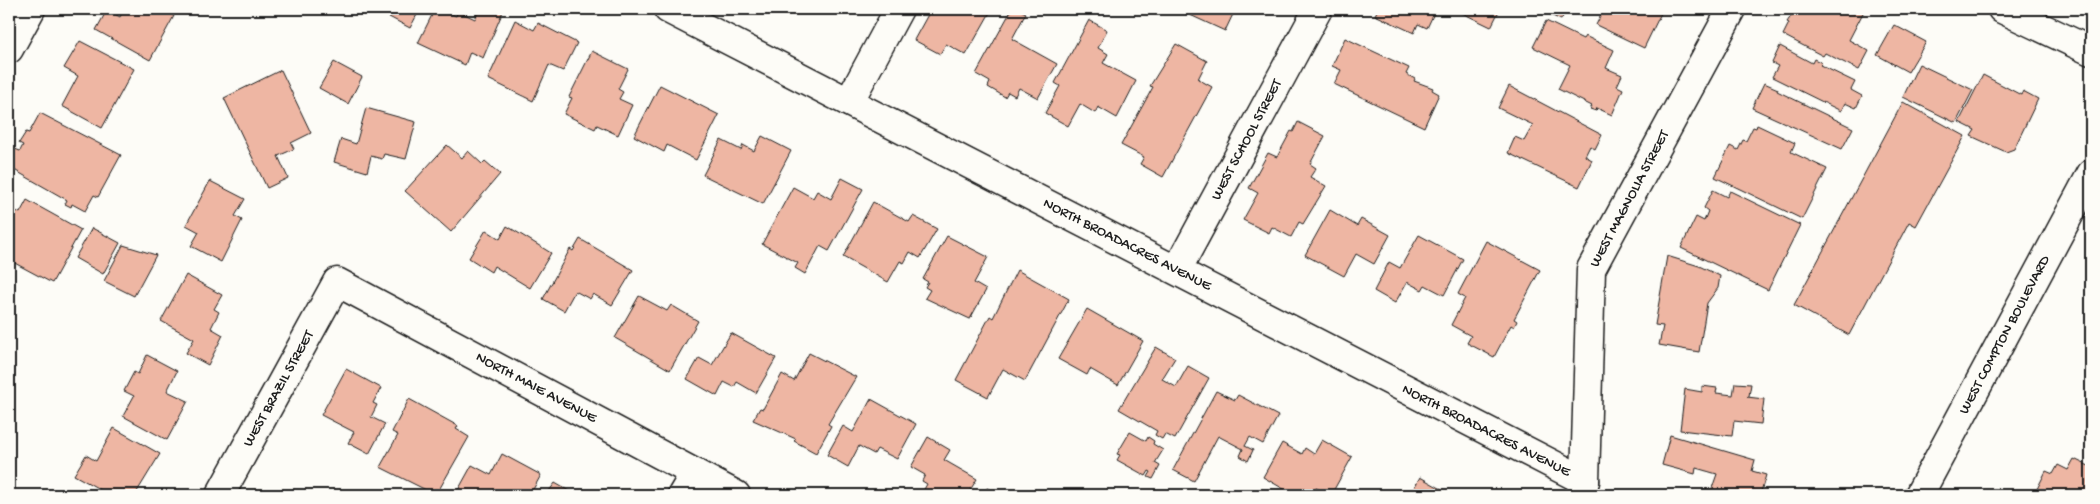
<svg xmlns="http://www.w3.org/2000/svg" width="2100" height="504" font-family="'Gochi Hand',sans-serif">
<style>
.building{fill:#eeb6a3;stroke:#1c1c1c}
.lines{fill:none;stroke-linecap:round;stroke-linejoin:round}
.minor-casing{stroke:#1c1c1c;stroke-width:31}
.secondary-casing{stroke:#1c1c1c;stroke-width:31}
.minor{stroke:#fdfcf7;stroke-width:28}
.secondary{stroke:#fdfcf7;stroke-width:28}
.labels{text-anchor:middle;dominant-baseline:central;stroke-width:4.5;stroke-linejoin:round;paint-order:stroke}
.street-label{font-size:15px;fill:#1c1c1c;stroke:#fdfcf7}
</style>
<rect width="100%" height="100%" fill="#fdfcf7"/>
<filter id="ink" filterUnits="userSpaceOnUse"><feTurbulence type="fractalNoise" baseFrequency=".02" numOctaves="2"/><feDisplacementMap in="SourceGraphic" scale="10" xChannelSelector="R" yChannelSelector="G"/><feConvolveMatrix kernelMatrix="1 2 1 2 8 2 1 2 1" color-interpolation-filters="sRGB"/></filter>
<g filter="url(#ink)">
<g class="building">
<path d="M124 9H161L174 16 150 60 96 30 107 10 120 17Z"/>
<path d="M374 9H420L410 28Z"/>
<path d="M435 9H441L456 16 458 11 475 19 479 9H504L483 58 470 52 465 65 418 43Z"/>
<path d="M931 9H956L961 11 962 9H992L966 55 946 44 940 54 914 40Z"/>
<path d="M1012 9H1018L1026 13 1012 39 1057 64 1038 98 1019 88 1015 96 1008 92 1005 97 988 87 990 82 976 74Z"/>
<path d="M1177 9H1233L1235 10 1225 31Z"/>
<path d="M1378 9H1436L1427 28 1418 24 1414 33 1375 15Z"/>
<path d="M1454 9H1500L1491 27Z"/>
<path d="M1538 9H1567L1561 20Z"/>
<path d="M1604 9H1663L1644 48 1596 25Z"/>
<path d="M1796 9H1865L1849 40 1869 51 1859 70 1825 53 1823 56 1783 35 1789 23 1787 22Z"/>
<path d="M515 20 534 30 538 23 577 43 563 71 549 65 533 101 488 79Z"/>
<path d="M1089 20 1107 30 1098 48 1108 54 1103 63 1136 81 1117 118 1098 107 1095 113 1080 104 1068 126 1045 113 1060 86 1055 83Z"/>
<path d="M1546 21 1583 39 1585 36 1614 50 1606 68 1622 75 1617 86 1623 89 1612 115 1597 108 1596 111 1590 109 1592 106 1558 89 1570 65 1533 47Z"/>
<path d="M1894 25 1926 42 1908 72 1877 55Z"/>
<path d="M1345 38 1409 68 1406 74 1415 79 1414 81 1433 88 1432 90 1439 94 1424 127 1334 84 1341 70 1332 66Z"/>
<path d="M80 41 134 69 102 128 62 106 78 76 64 68Z"/>
<path d="M1176 44 1207 61 1198 79 1212 87 1163 177 1140 164 1144 157 1121 145 1153 87 1150 86Z"/>
<path d="M1780 46 1812 63 1814 59 1822 63 1820 65 1855 82 1851 90 1862 96 1856 108 1845 103 1841 111 1772 77 1778 66 1772 63Z"/>
<path d="M592 51 628 69 618 89 623 92 619 99 632 105 618 135 597 125 595 129 564 114 572 98 569 97Z"/>
<path d="M334 62 362 77 348 104 319 88Z"/>
<path d="M1919 64 1973 90 1956 123 1903 97Z"/>
<path d="M281 70 311 133 291 143 294 149 278 156 288 178 267 188 224 98Z"/>
<path d="M1983 75 2021 95 2023 91 2038 99 2014 149 2006 152 1971 136 1975 130 1959 122Z"/>
<path d="M1764 83 1778 89 1777 91 1853 128 1842 149 1752 108Z"/>
<path d="M660 85 719 115 696 160 667 145 664 152 634 136Z"/>
<path d="M1509 86 1602 135 1595 149 1590 146 1585 156 1592 160 1579 187 1508 153 1515 137 1524 141 1533 125 1498 108Z"/>
<path d="M1903 102 1965 136 1916 226 1909 222 1849 335 1794 305Z"/>
<path d="M366 108 416 122 406 159 384 154 382 159 371 156 367 172 334 162 341 139 356 144Z"/>
<path d="M40 113 121 155 98 197 94 195 85 211 72 204 71 207 65 204 67 200 9 167V160L15 149 20 151 23 145 19 143 26 132 29 133Z"/>
<path d="M1298 122 1325 136 1310 164 1316 168 1310 177 1326 186 1303 224 1299 222 1291 237 1272 227 1269 233 1243 220 1258 193 1249 188 1268 153 1277 157 1291 131 1293 132Z"/>
<path d="M1757 125 1795 143 1791 152 1827 169 1802 219 1715 177 1730 146 1738 150 1743 140 1746 141 1753 127 1756 128Z"/>
<path d="M762 136 791 151 763 204 703 175 721 140 741 150 743 145 754 151Z"/>
<path d="M447 145 462 158 468 151 482 164 485 161 500 174 451 232 405 191Z"/>
<path d="M842 178 863 189 829 251 820 246 805 274 795 268 798 263 762 244 793 187 813 198 817 191 831 199Z"/>
<path d="M210 181 245 199 235 216 242 220 221 262 191 246 199 232 186 225Z"/>
<path d="M1713 190 1727 197 1730 191 1800 225 1768 290 1681 248 1696 217 1704 221 1708 211 1704 208Z"/>
<path d="M27 200 81 230 52 283 9 260V214L12 209 20 213Z"/>
<path d="M873 202 909 222 913 216 937 229 920 258 910 252 904 263 900 261 888 282 843 257Z"/>
<path d="M1330 210 1357 226 1361 219 1390 235 1374 264 1356 254 1344 276 1305 255Z"/>
<path d="M507 226 551 253 530 288 494 266 491 272 469 258 486 230 500 239Z"/>
<path d="M92 228 120 243 103 274 75 258Z"/>
<path d="M1419 235 1463 259 1444 295 1425 285 1422 290 1407 282 1395 303 1374 291 1389 262 1400 268Z"/>
<path d="M947 236 988 257 974 283 986 290 970 319 925 298 930 290 925 287 928 282 923 279Z"/>
<path d="M580 239 633 270 612 305 593 294 590 299 575 291 564 311 543 299 570 249 573 251Z"/>
<path d="M1486 241 1540 270 1514 319 1517 321 1514 327 1511 325 1494 357 1467 343 1471 336 1451 325 1465 298 1458 294Z"/>
<path d="M123 245 156 255 134 296 104 281Z"/>
<path d="M1667 256 1699 266 1720 276 1718 288 1707 303 1699 352 1659 345 1663 326 1655 325Z"/>
<path d="M1017 270 1069 299 1025 381 1003 369 988 397 956 380 990 316 993 318Z"/>
<path d="M186 275 222 295 214 309 219 312 211 328 223 335 208 365 186 353 194 339 161 321Z"/>
<path d="M639 296 667 311 671 305 698 321 670 370 615 338Z"/>
<path d="M1087 309 1143 341 1118 385 1090 369 1087 375 1058 359Z"/>
<path d="M731 333 776 358 756 393 737 382 734 387 724 382 717 396 687 379 699 358 712 365Z"/>
<path d="M1156 347 1175 358 1162 379 1176 387 1188 366 1209 378 1175 439 1165 434 1162 439 1155 435 1157 431 1119 409Z"/>
<path d="M809 353 856 377 828 424 831 426 816 453 794 441 796 439 753 420 760 408 763 409 782 374 794 381Z"/>
<path d="M147 355 177 371 167 391 188 401 167 440 123 416 134 396 124 391 134 372 138 374Z"/>
<path d="M346 369 381 388 373 403 377 405 371 417 385 424 369 454 348 443 354 432 321 415Z"/>
<path d="M1735 383 1751 384 1749 396 1747 397 1764 399 1761 424 1734 421 1732 436 1680 430 1685 389 1702 392V386L1717 388 1716 393 1733 395Z"/>
<path d="M1216 391 1235 400 1238 395 1278 416 1263 444 1250 437 1245 446 1253 450 1248 461 1240 456 1243 449 1218 436 1194 481 1173 470Z"/>
<path d="M409 399 458 426 456 429 469 437 436 495 380 467 398 435 392 432Z"/>
<path d="M871 399 916 424 897 459 877 449 874 454 859 446 848 467 827 455 843 426 853 432Z"/>
<path d="M114 428 160 454 135 495H110L74 475 86 455 96 461Z"/>
<path d="M1130 432 1146 441 1148 437 1154 441 1153 444 1163 450 1155 463 1160 466 1153 479 1148 477 1151 472 1149 471 1146 476 1117 460 1120 455 1117 454Z"/>
<path d="M1670 435 1755 460 1752 471 1766 475 1760 495H1717L1718 493 1711 491 1717 474 1696 468 1695 474 1662 465Z"/>
<path d="M928 437 950 450 944 460 977 479 967 495H921L927 484 922 481 925 475 911 467Z"/>
<path d="M1322 440 1352 457 1331 495 1316 488 1312 495H1294L1263 477 1282 443 1302 454 1305 448 1314 454Z"/>
<path d="M502 454 541 475 530 495 456 494 472 465 491 475Z"/>
<path d="M2074 459 2091 467V495H2039L2035 493 2046 471 2053 474 2058 465 2068 470Z"/>
<path d="M1420 477 1447 492 1445 495H1410Z"/>
<path d="M555 483 576 495H546Z"/>
<path d="M987 488 999 495H983Z"/>
</g>
<g class="lines">
<g class="minor-casing">
<g id="minor">
<path d="M668 9 1585 481"/>
<path d="M2002 9 2091 51"/>
<path d="M9 49 31 9"/>
<path d="M849 102 899 9"/>
<path d="M1177 270 1318 9"/>
<path d="M220 495 337 282 736 495"/>
<path d="M682 495 695 473"/>
<path d="M1580 495 1585 481 1591 269 1732 9"/>
</g>
</g>
<g class="secondary-casing">
<path id="secondary" d="M1919 495 2091 174"/>
</g>
<use href="#minor" class="minor"/>
<use href="#secondary" class="secondary"/>
</g>
</g>
<g class="labels">
<g class="street-label">
<text transform="translate(1247 140) rotate(-62)">WEST SCHOOL STREET</text>
<text transform="translate(1630 199) rotate(-62)">WEST MAGNOLIA STREET</text>
<text transform="translate(1127 245) rotate(27)">NORTH BROADACRES AVENUE</text>
<text transform="translate(2005 335) rotate(-62)">WEST COMPTON BOULEVARD</text>
<text transform="translate(536 388) rotate(28)">NORTH MAIE AVENUE</text>
<text transform="translate(279 389) rotate(-61)">WEST BRAZIL STREET</text>
<text transform="translate(1486 431) rotate(27)">NORTH BROADACRES AVENUE</text>
</g>
</g>
<rect width="2100" height="504" fill="none" stroke="#fdfcf7" stroke-width="30"/>
<rect x="15" y="15" width="2070" height="474" fill="none" stroke="#1c1c1c" stroke-width="2" filter="url(#ink)"/>
</svg>
